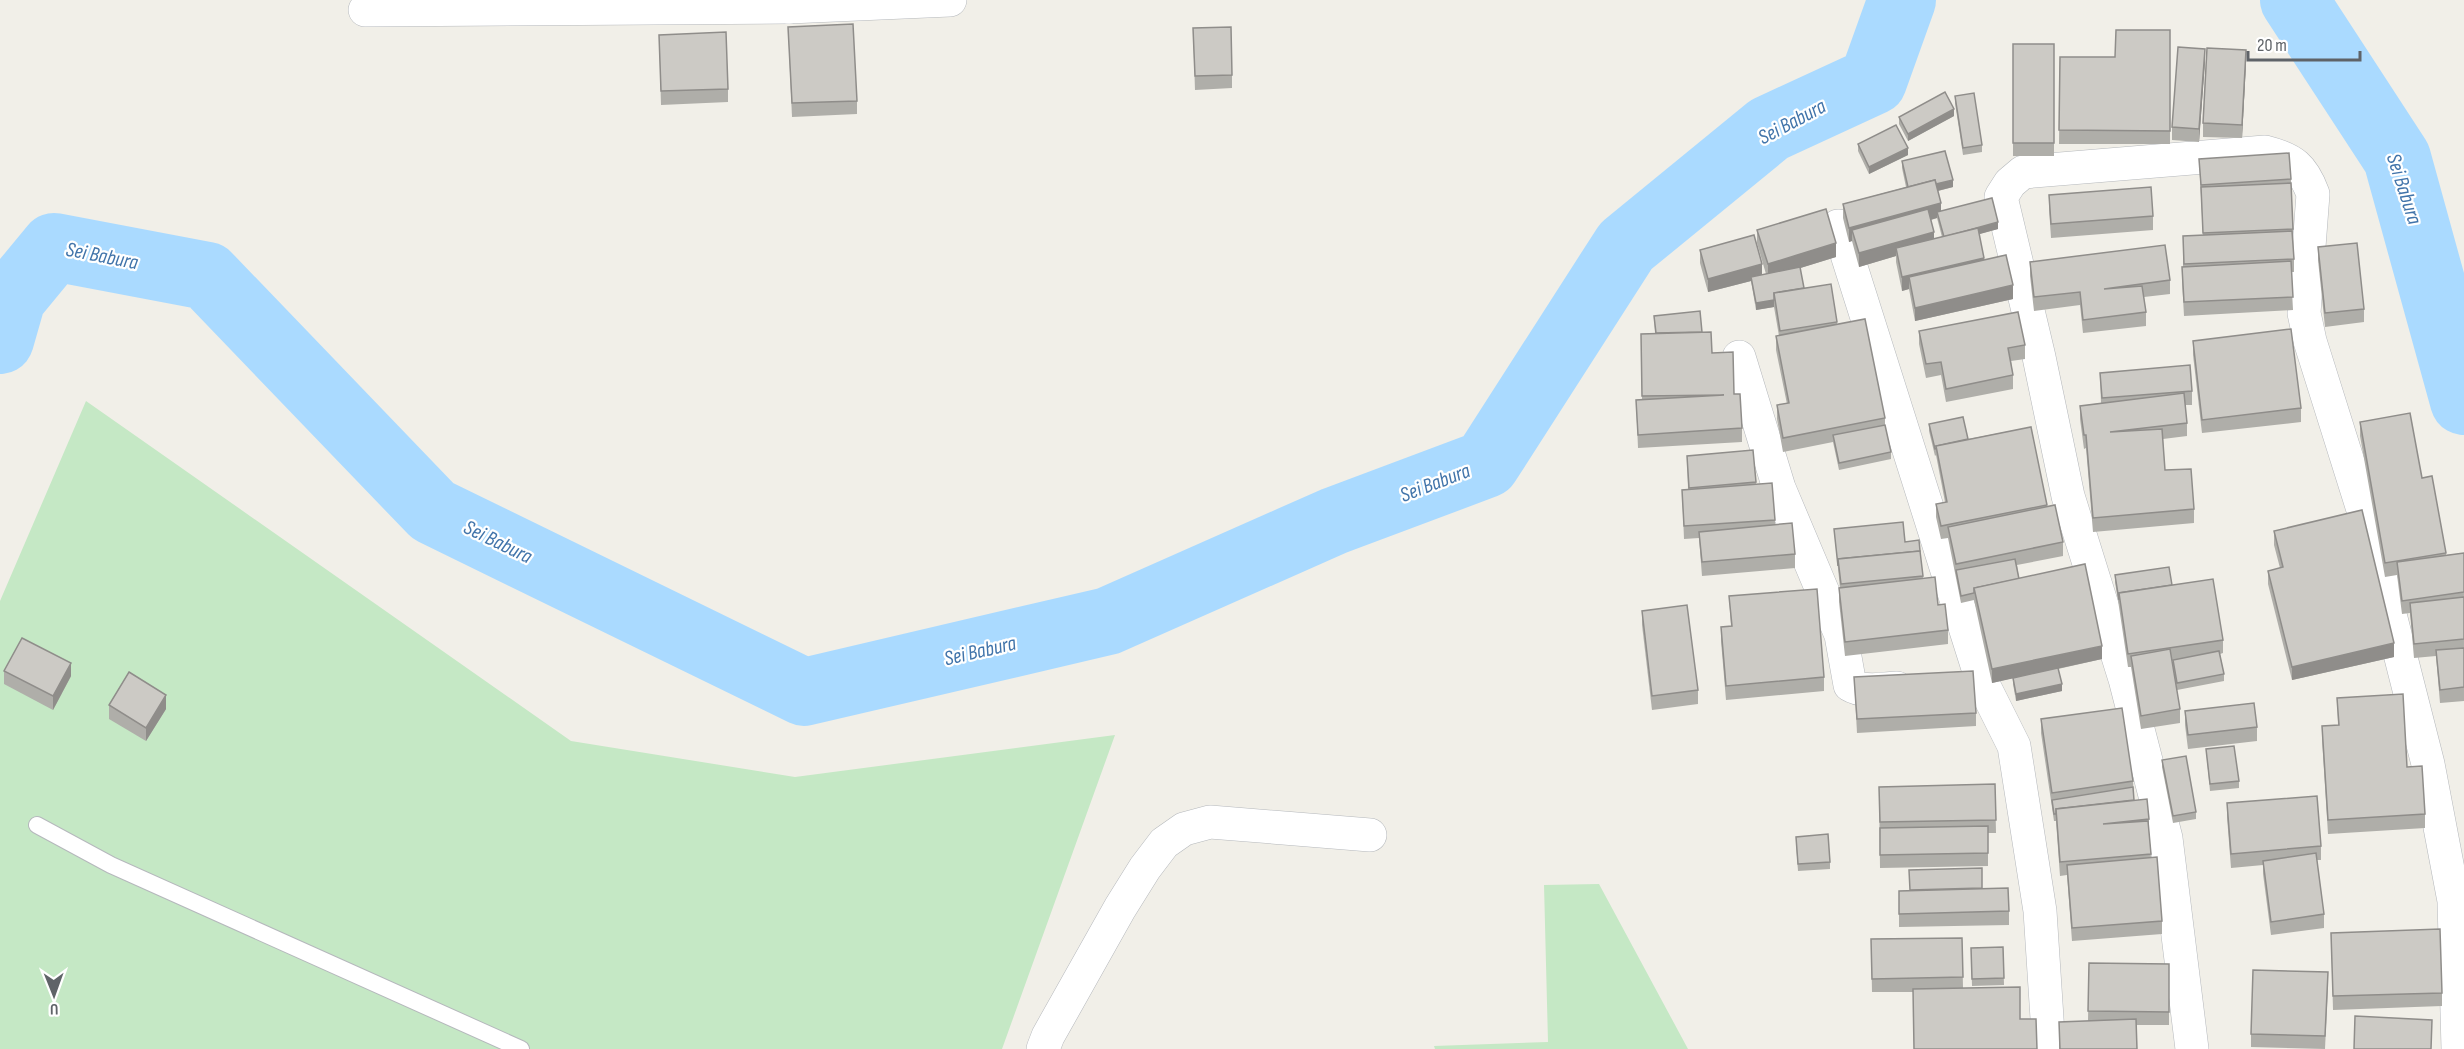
<svg xmlns="http://www.w3.org/2000/svg" width="2464" height="1049" font-family="'Sofia Sans Condensed',sans-serif">
<style>
.green{fill:#c5e8c5}
.lines{fill:none;stroke-linecap:round;stroke-linejoin:round}
.river{stroke:#aadaff;stroke-width:68}
.service-casing{stroke:#b5b8bc;stroke-width:18}
.minor-casing{stroke:#b5b8bc;stroke-width:34}
.service{stroke:#fff;stroke-width:16}
.minor{stroke:#fff;stroke-width:33}
.wall{fill:#afaea9;fill-rule:evenodd}
.shaded-wall{fill:#8f8d8a}
.building{fill:#cccac5;stroke:#8f8d8a;stroke-width:1.5}
.labels{text-anchor:middle;dominant-baseline:central;stroke-width:4.5;stroke-linejoin:round;paint-order:stroke}
.water-label{font-size:21px;font-style:italic;fill:#4174aa;stroke:#fff}
</style>
<rect width="100%" height="100%" fill="#f1efe8"/>
<g class="green">
<path d="M86 401 571 741 795 777 1115 735 1002 1049H0V601Z"/>
<path d="M1599 884 1688 1049H1435L1434 1046 1548 1042 1544 885Z"/>
</g>
<g class="lines">
<g class="river">
<path d="M2294 0 2397 158 2464 401"/>
<path d="M0 340 12 298 54 247 207 276 433 511 804 692 1108 621 1334 521 1486 464 1626 246 1769 129 1873 81 1902 0"/>
</g>
<g class="service-casing">
<path id="service" d="M37 825 111 865 521 1049"/>
</g>
<g class="minor-casing">
<g id="minor">
<path d="M789 0V7L950 0"/>
<path d="M365 10 789 7"/>
<path d="M1838 226 1983 684 2014 746 2040 911 2049 1049"/>
<path d="M1739 357 1779 488 1841 635 1850 685C1863 693 1882 689 1897 688"/>
<path d="M1043 1049 1048 1036 1120 908 1145 868 1164 843 1184 829 1210 822 1370 835"/>
<path d="M2192 1049 2166 838 2125 679 2068 496 2039 357 2001 197 2010 183 2023 172 2265 152C2293 159 2303 167 2313 194L2304 313 2310 341 2365 516 2428 764 2454 901 2458 1049"/>
</g>
</g>
<use href="#service" class="service"/>
<use href="#minor" class="minor"/>
</g>
<g class="wall">
<path d="M788 27 857 101V114L792 117Z"/>
<path d="M1193 28 1232 75V88L1195 90Z"/>
<path d="M2170 30V144H2059L2060 57H2115Z"/>
<path d="M659 35 728 89V102L661 105Z"/>
<rect x="2013" y="44" width="41" height="112"/>
<path d="M2205 62 2199 142 2172 140V127Z"/>
<path d="M2246 63 2242 138 2203 137V123Z"/>
<path d="M1955 96 1982 145V152L1963 155 1955 103Z"/>
<path d="M1954 116 1908 141 1899 124V117Z"/>
<path d="M1858 144 1908 155 1869 174 1858 151Z"/>
<path d="M2199 159 2291 179 2294 259V272H2291L2293 310 2184 316 2182 280V267H2183V236L2203 235Z"/>
<path d="M1902 161 1953 187 1938 191 1941 211 1998 229 1979 234 1984 260 2013 299 1915 321 1909 289 1902 291 1896 262V256L1859 267 1852 241 1849 242 1843 218V204L1906 187 1902 168ZM1937 218 1942 237 1934 239 1931 220Z"/>
<path d="M2049 195 2153 216V230L2051 238 2049 208Z"/>
<path d="M1757 230 1836 257 1800 268 1804 288 1837 322V325L1885 418V425L1891 452V459L1839 470 1833 442 1783 452 1777 419V405L1787 404 1776 350V336H1779L1774 307 1756 310 1751 281 1708 292 1700 263V250L1762 275 1766 274 1757 243Z"/>
<path d="M2318 247 2364 309V322L2325 327 2318 260Z"/>
<path d="M2030 262 2170 280V294L2144 297 2146 312V326L2083 333 2080 305 2034 311 2030 276Z"/>
<path d="M1654 316 1702 332 1734 394 1742 428V442L1638 448 1636 400 1642 399 1641 334 1655 333Z"/>
<path d="M1919 331 2025 345V359L2011 361 2013 375V389L1946 402 1941 375 1926 378 1919 344Z"/>
<path d="M2193 341 2301 408V422L2202 433 2193 355Z"/>
<path d="M2100 373 2192 391V405H2185L2187 423V436L2163 439 2165 470 2194 509V523L2093 532 2086 448 2084 449 2080 419V406L2101 403Z"/>
<path d="M2360 422 2422 478 2446 553V555L2464 553V701L2440 703 2436 656 2414 658 2410 613 2402 614 2397 575 2385 577 2360 436Z"/>
<path d="M1929 424 1968 439 2031 427 2047 507 2063 542V556L2017 565 2019 579 2102 659 2058 669 2062 691 2016 701 2013 684V678L1992 683 1974 600 1961 603 1948 538 1941 539 1936 517V504L1945 502 1936 455 1935 456 1929 431Z"/>
<path d="M1753 450 1756 484 1775 520V525L1795 554V568L1702 576 1699 538 1684 539 1682 490 1688 489 1687 456Z"/>
<path d="M1834 529 1905 542 1920 551 1923 578 1938 605 1948 630V644L1845 656 1839 602V588H1840Z"/>
<path d="M2274 531 2394 657 2292 680 2268 584V571L2280 568 2274 545Z"/>
<path d="M2115 575 2172 585 2223 640V653L2220 654 2224 674V681L2177 690 2173 667V661H2172L2180 709V723L2141 729 2131 667H2128L2119 607 2115 582Z"/>
<path d="M1729 596 1824 677V691L1726 700 1721 641V627L1731 626Z"/>
<path d="M1642 611 1698 690V704L1652 710 1642 625Z"/>
<path d="M4 671 71 676 53 710 4 684Z"/>
<path d="M1854 677 1976 713V726L1857 733Z"/>
<path d="M2337 698 2407 767 2425 814V828L2328 834 2322 739V726L2338 725Z"/>
<path d="M109 705 166 709 146 741 109 719Z"/>
<path d="M2185 711 2257 727V741L2188 749 2185 725Z"/>
<path d="M2041 719 2133 781 2134 800 2149 819V831L2151 858 2162 921V934L2072 941 2067 875 2060 876 2056 821H2054L2041 733Z"/>
<path d="M2206 749 2239 781V788L2210 791Z"/>
<path d="M2162 760 2196 812V819L2173 823 2162 767Z"/>
<path d="M1995 784 1996 833H1988V866L1880 868 1879 787Z"/>
<path d="M2227 803 2321 846V860H2317L2324 914V928L2271 935 2263 874V865L2231 868 2227 817Z"/>
<path d="M1796 843 1830 862V869L1798 871Z"/>
<path d="M1982 888 2009 911V925L1899 927V891Z"/>
<path d="M2331 933 2442 993V1006L2333 1010Z"/>
<path d="M1962 938 1963 988 2020 1019 2037 1049 1913 992H1872L1871 939Z"/>
<path d="M2003 947 2004 985 1972 986 1971 948Z"/>
<path d="M2089 963 2169 964V1025H2136L2137 1049H2059V1022L2088 1021Z"/>
<path d="M2328 986 2325 1049 2251 1047V1034Z"/>
</g>
<g class="shaded-wall">
<path d="M2205 49V62L2199 142V129Z"/>
<path d="M2246 50V63L2242 138V125Z"/>
<path d="M1954 109V116L1908 141V134Z"/>
<path d="M1908 148V155L1869 174V167Z"/>
<path d="M1953 180V187L1909 198V191Z"/>
<path d="M1941 203V217L1937 212V218L1855 240 1852 230V241L1849 242V228Z"/>
<path d="M1998 222V229L1944 244V237Z"/>
<path d="M1934 232V245L1896 248V256L1859 267V253Z"/>
<path d="M1836 243V257L1768 278V264Z"/>
<path d="M1984 258V271L1909 277V289L1902 291V277Z"/>
<path d="M1762 264V278L1751 277V281L1708 292V279Z"/>
<path d="M2013 285V299L1915 321V308Z"/>
<path d="M1774 300V307L1756 310V303Z"/>
<path d="M2394 643V657L2292 680V667Z"/>
<path d="M2102 646V659L1992 683V669Z"/>
<path d="M71 663V676L53 710V696Z"/>
<path d="M2062 684V691L2016 701V694Z"/>
<path d="M166 695V709L146 741V728Z"/>
</g>
<g class="building">
<path d="M853 24 857 101 792 103 788 27Z"/>
<path d="M1231 27 1232 75 1195 76 1193 28Z"/>
<path d="M2116 30H2170V131L2059 130 2060 57H2115Z"/>
<path d="M726 32 728 89 661 91 659 35Z"/>
<rect x="2013" y="44" width="41" height="99"/>
<path d="M2178 47 2205 49 2199 129 2172 127Z"/>
<path d="M2207 48 2246 50 2242 125 2203 123Z"/>
<path d="M1945 92 1954 109 1908 134 1899 117Z"/>
<path d="M1974 93 1982 145 1963 148 1955 96Z"/>
<path d="M1896 125 1908 148 1869 167 1858 144Z"/>
<path d="M1945 151 1953 180 1936 184 1935 180 1908 187 1902 161Z"/>
<path d="M2289 153 2291 179 2201 185 2199 159Z"/>
<path d="M1935 180 1941 203 1849 228 1843 204Z"/>
<path d="M2291 183 2293 229 2203 233 2201 187Z"/>
<path d="M2151 187 2153 216 2051 224 2049 195Z"/>
<path d="M1992 198 1998 222 1944 237 1937 212Z"/>
<path d="M1826 209 1836 243 1768 264 1757 230Z"/>
<path d="M1928 209 1934 232 1859 253 1852 230Z"/>
<path d="M1978 228 1984 258 1902 277 1896 248Z"/>
<path d="M2292 231 2294 259 2184 264 2183 236Z"/>
<path d="M1754 235 1762 264 1708 279 1700 250Z"/>
<path d="M2357 243 2364 309 2325 313 2318 247Z"/>
<path d="M2165 245 2170 280 2104 289 2142 286 2146 312 2083 320 2080 292 2034 297 2030 262Z"/>
<path d="M2006 255 2013 285 1915 308 1909 277Z"/>
<path d="M2291 261 2293 297 2184 302 2182 267Z"/>
<path d="M1800 267 1804 288 1774 293V300L1756 303 1751 277Z"/>
<path d="M1831 284 1837 322 1780 331 1774 293Z"/>
<path d="M1700 311 1702 332 1656 333 1654 316Z"/>
<path d="M2018 312 2025 345 2008 348 2013 375 1946 389 1941 362 1926 364 1919 331Z"/>
<path d="M1865 319 1885 418 1783 438 1777 405 1789 403 1776 336Z"/>
<path d="M2291 329 2301 408 2202 420 2193 341Z"/>
<path d="M1711 332 1712 353 1733 352 1734 394H1740L1742 428 1638 435 1636 400 1724 395 1642 396 1641 334Z"/>
<path d="M2190 365 2192 391 2102 398 2100 373Z"/>
<path d="M2184 393 2187 423 2110 432 2162 429 2165 470 2191 469 2194 509 2093 518 2086 435H2084L2080 406Z"/>
<path d="M2410 413 2422 478 2432 476 2446 553 2385 563 2360 422Z"/>
<path d="M1963 417 1968 439 1936 446 1937 448 1935 449 1929 424Z"/>
<path d="M1885 425 1891 452 1839 463 1833 435Z"/>
<path d="M2031 427 2047 505 1941 526 1936 504 1947 502 1936 446Z"/>
<path d="M1753 450 1756 482 1689 488 1687 456Z"/>
<path d="M1772 483 1775 520 1684 526 1682 490Z"/>
<path d="M2055 505 2063 542 1956 564 1948 527Z"/>
<path d="M2362 510 2394 643 2292 667 2268 571 2283 567 2274 531Z"/>
<path d="M1903 522 1905 542 1919 540 1920 551 1838 559V566L1834 529Z"/>
<path d="M1792 523 1795 554 1702 562 1699 532Z"/>
<path d="M1920 551 1923 576 1841 584 1838 559Z"/>
<path d="M2464 553V592L2402 601 2397 562Z"/>
<path d="M2015 559 2019 579 1974 588V593L1961 596 1956 570Z"/>
<path d="M2085 564 2102 646 1992 669 1974 588Z"/>
<path d="M2169 567 2172 585 2119 593V600L2115 575Z"/>
<path d="M1935 577 1938 605 1945 604 1948 630 1845 642 1839 588Z"/>
<path d="M2213 579 2223 640 2128 654 2119 593Z"/>
<path d="M1817 589 1824 677 1726 686 1721 627 1732 626 1729 596Z"/>
<path d="M2464 597V639L2414 644 2410 603Z"/>
<path d="M1687 605 1698 690 1652 696 1642 611Z"/>
<path d="M22 638 71 663 53 696 4 671Z"/>
<path d="M2464 648V687L2440 690 2436 650Z"/>
<path d="M2170 649 2180 709 2141 716 2131 656Z"/>
<path d="M2219 651 2224 674 2177 683 2173 660Z"/>
<path d="M2058 668 2062 684 2016 694 2013 678Z"/>
<path d="M1973 671 1976 713 1857 719 1854 677Z"/>
<path d="M129 672 166 695 146 728 109 705Z"/>
<path d="M2403 694 2407 767 2422 766 2425 814 2328 820 2322 726 2339 725 2337 698Z"/>
<path d="M2254 703 2257 727 2188 735 2185 711Z"/>
<path d="M2122 708 2133 781 2052 793 2041 719Z"/>
<path d="M2234 746 2239 781 2210 784 2206 749Z"/>
<path d="M2186 756 2196 812 2173 816 2162 760Z"/>
<path d="M1995 784 1996 820 1880 822 1879 787Z"/>
<path d="M2133 787 2134 800 2056 809V814H2054L2052 800Z"/>
<path d="M2317 796 2321 846 2231 854 2227 803Z"/>
<path d="M2147 799 2149 819 2103 824 2148 821 2151 854 2060 862 2056 809Z"/>
<path d="M1988 826V853L1880 855V828Z"/>
<path d="M1828 834 1830 862 1798 864 1796 837Z"/>
<path d="M2316 853 2324 914 2271 922 2263 861Z"/>
<path d="M2157 857 2162 921 2072 928 2067 865Z"/>
<path d="M1982 868V888L1910 890 1909 870Z"/>
<path d="M2008 888 2009 911 1899 914V891Z"/>
<path d="M2440 929 2442 993 2333 996 2331 933Z"/>
<path d="M1962 938 1963 977 1872 979 1871 939Z"/>
<path d="M2003 947 2004 978 1972 979 1971 948Z"/>
<path d="M2089 963 2169 964V1012L2088 1011Z"/>
<path d="M2253 970 2328 972 2325 1036 2251 1034Z"/>
<path d="M2020 987V1019H2036L2037 1049H1914L1913 989Z"/>
<path d="M2355 1016 2432 1020 2431 1049H2354Z"/>
<path d="M2136 1019 2137 1049H2060L2059 1022Z"/>
</g>
<g class="labels">
<g class="water-label">
<text transform="translate(1792 122) rotate(-28)">Sei Babura</text>
<text transform="translate(2404 189) rotate(72)">Sei Babura</text>
<text transform="translate(102 256) rotate(11)">Sei Babura</text>
<text transform="translate(1435 483) rotate(-21)">Sei Babura</text>
<text transform="translate(498 542) rotate(26)">Sei Babura</text>
<text transform="translate(980 651) rotate(-13)">Sei Babura</text>
</g>
</g>
<g transform="translate(54 995) rotate(179)" stroke="#ffffff" stroke-width="4.5" paint-order="stroke">
<path d="M0-4.5L10 22L0 15L-10 22Z" fill="#5f6368"/>
<text y="-9" font-size="16" font-weight="bold" text-anchor="middle" fill="#5f6368">U</text>
</g>
<path d="M2248 51v9h112v-9" fill="none" stroke="#5f6368" stroke-width="3"/>
<text x="2257" y="51" font-size="18" fill="#5f6368" stroke="#ffffff" stroke-width="4.5" paint-order="stroke">20 m</text>
</svg>
